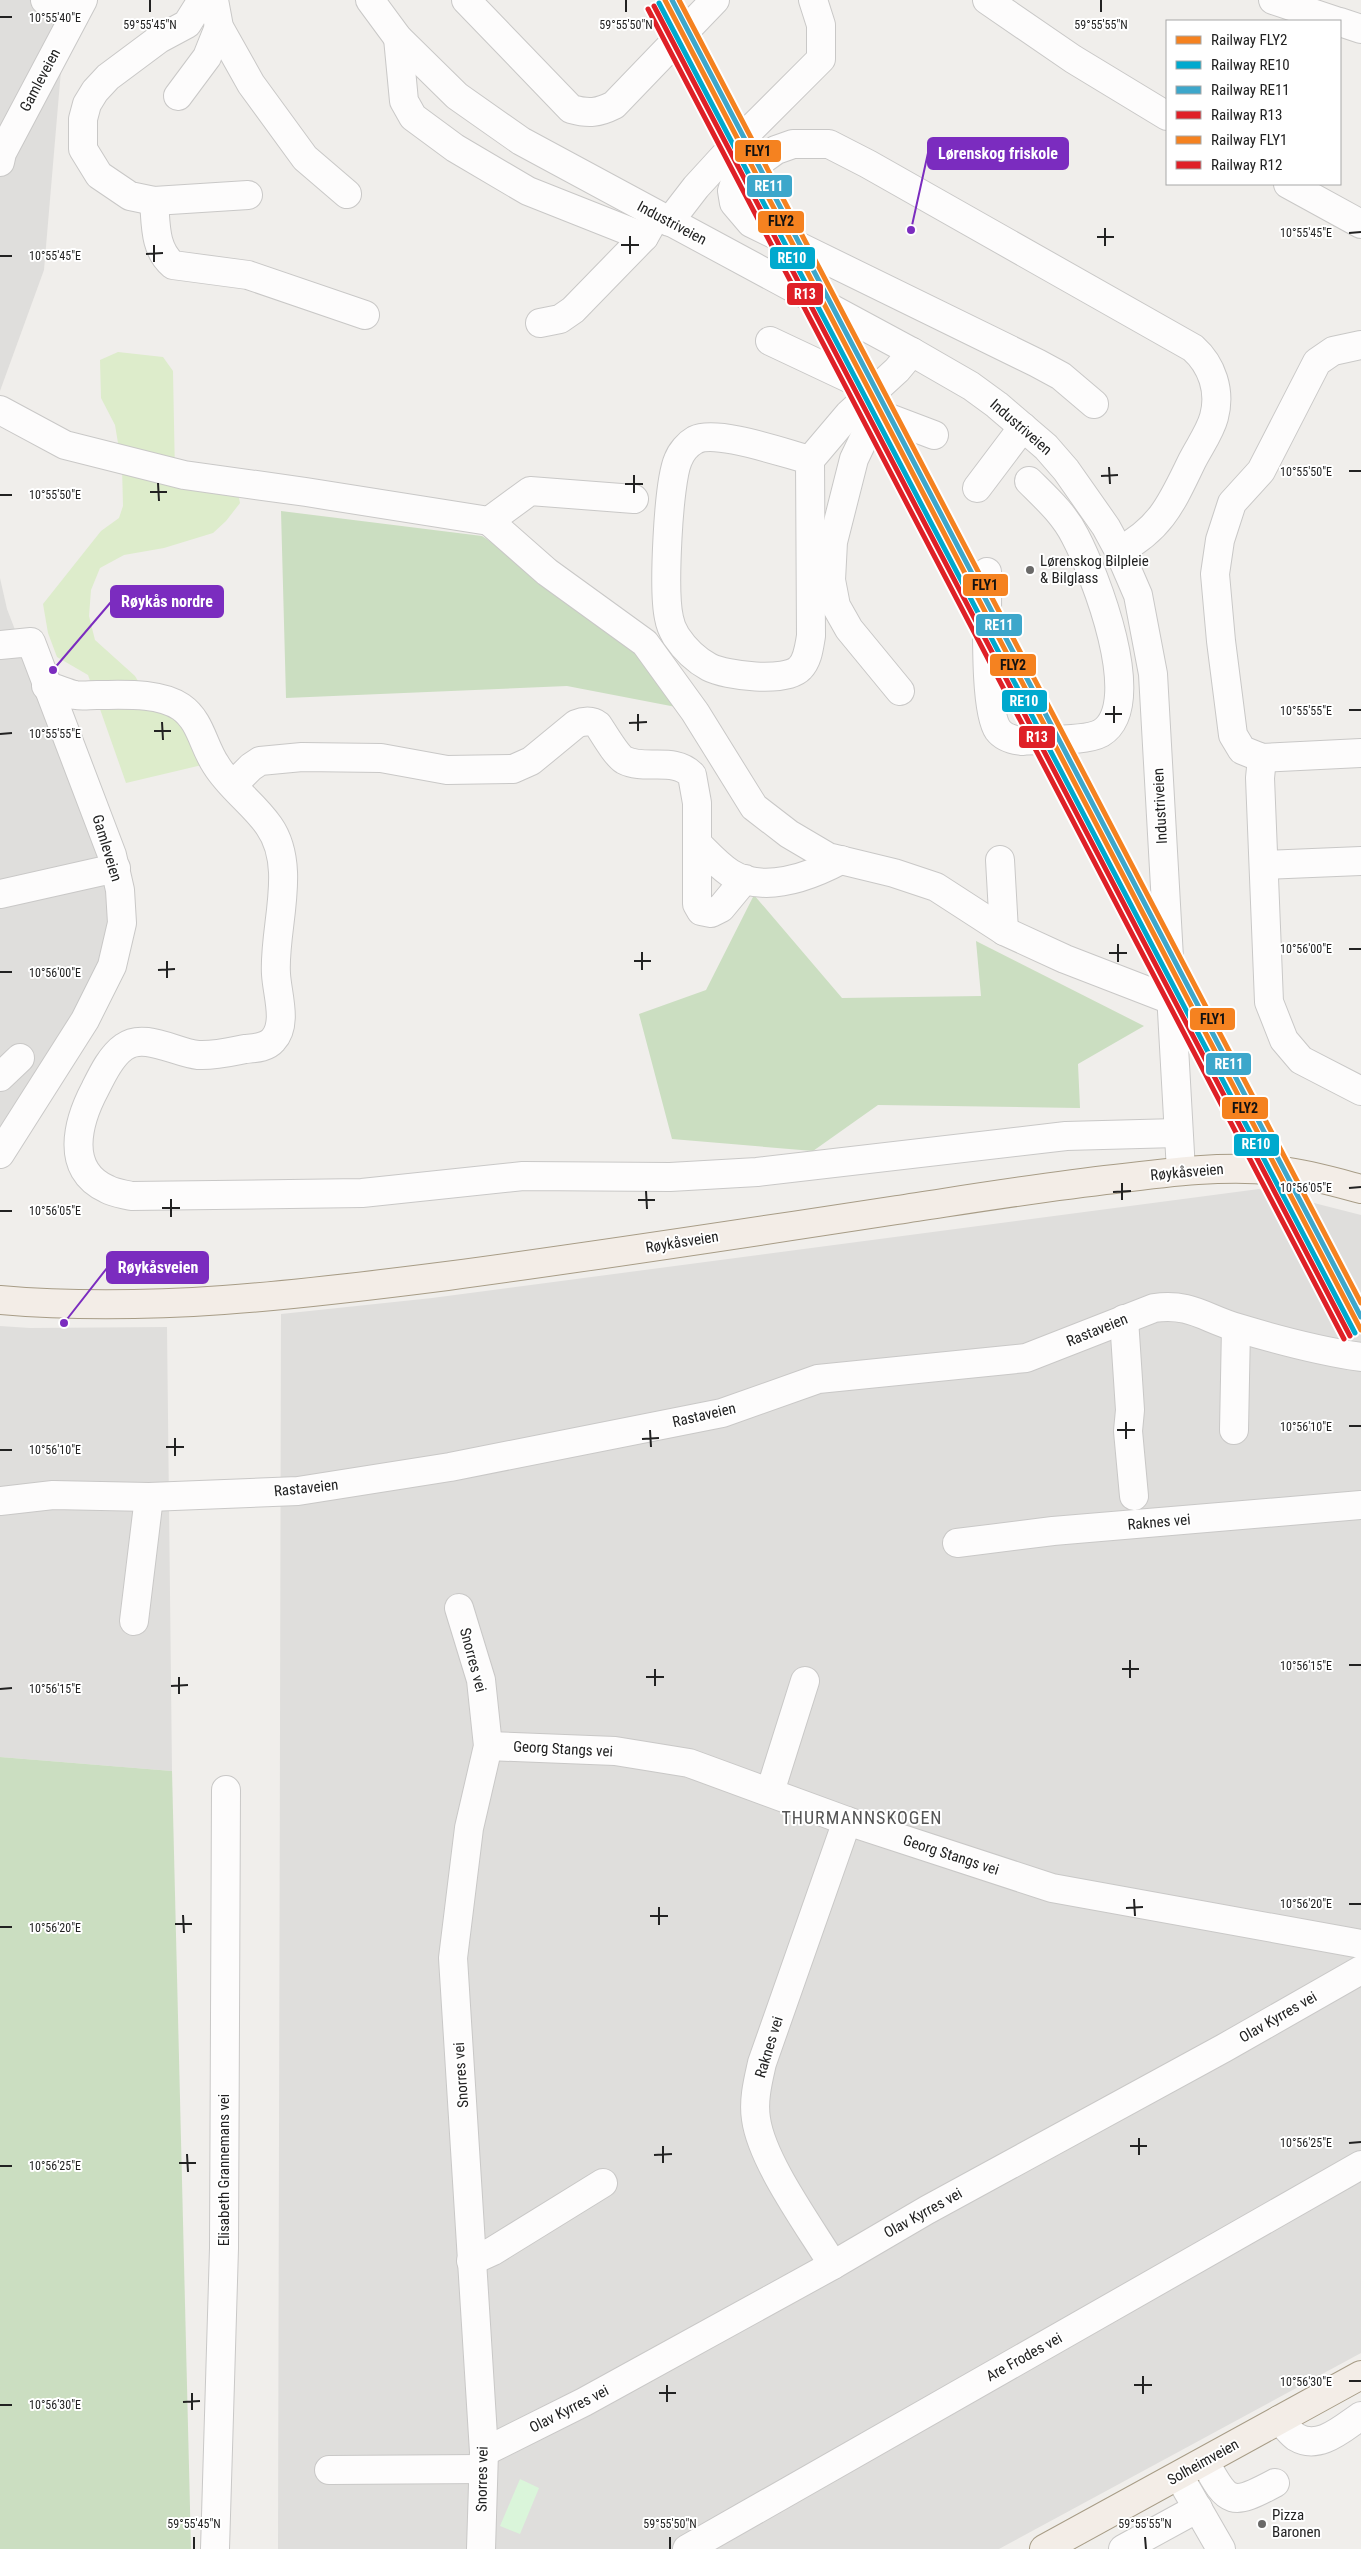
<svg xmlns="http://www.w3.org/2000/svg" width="1361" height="2549" font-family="'Roboto Condensed',sans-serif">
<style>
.residential{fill:#dfdedc}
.grass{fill:#ddeccb}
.forest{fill:#cbdec1}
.park{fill:#daf5da}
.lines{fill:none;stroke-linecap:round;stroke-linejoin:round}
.minor-casing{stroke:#c9c8c7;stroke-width:30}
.major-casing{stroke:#a79c86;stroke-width:30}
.minor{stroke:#fdfcfc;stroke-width:28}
.major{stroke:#f3ede7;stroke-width:28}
.rail-1-casing{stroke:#fff;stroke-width:9}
.rail-2-casing{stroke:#fff;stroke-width:9}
.rail-3-casing{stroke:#fff;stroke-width:9}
.rail-4-casing{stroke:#fff;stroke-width:9}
.rail-5-casing{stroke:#fff;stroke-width:9}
.rail-6-casing{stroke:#fff;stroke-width:9}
.rail-1{stroke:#f58220;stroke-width:5}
.rail-2{stroke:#00a9ce;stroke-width:5}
.rail-3{stroke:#3da7cb;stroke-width:5}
.rail-4{stroke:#df2027;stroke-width:5}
.rail-5{stroke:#f58220;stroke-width:5}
.rail-6{stroke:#df2027;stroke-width:5}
.ticks{fill:none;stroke:#222;stroke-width:2}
.poi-dot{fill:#6a6968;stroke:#fff;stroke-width:2}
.labels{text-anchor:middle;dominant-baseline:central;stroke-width:4;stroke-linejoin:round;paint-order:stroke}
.street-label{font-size:15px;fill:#222;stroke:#fff}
.poi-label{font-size:15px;fill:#222;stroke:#fff;text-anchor:start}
.quarter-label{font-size:18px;letter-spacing:1px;fill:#555;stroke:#fff}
.ticks-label{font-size:12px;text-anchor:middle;fill:#222;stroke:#fff;stroke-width:4;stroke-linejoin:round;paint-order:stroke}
.leader{fill:none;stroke:#7b2cbf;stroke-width:2}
.callout-dot{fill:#7b2cbf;stroke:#fff;stroke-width:2}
.callout{fill:#7b2cbf;stroke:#7b2cbf;stroke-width:2}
.callout-label{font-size:16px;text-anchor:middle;font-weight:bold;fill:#fff}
.line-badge{stroke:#fff;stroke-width:2}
.badge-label{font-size:14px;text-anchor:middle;font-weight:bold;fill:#fff}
.pale-badge-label{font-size:14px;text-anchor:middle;font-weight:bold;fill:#111}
</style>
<rect width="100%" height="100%" fill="#f0eeeb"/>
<g class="residential">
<path d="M0 0H67L44 270 0 391Z"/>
<path d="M0 578 7 609 98 845 112 911 93 987 0 1138Z"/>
<path d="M1259 1189 1361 1215V2353L999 2549H278L281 1314 432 1298Z"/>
<path d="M0 1326 30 1328 167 1327 172 1771 0 1757Z"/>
</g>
<path class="grass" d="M118 352 163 357 173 371 175 476 238 493 240 503 226 521 213 533 164 548 124 555 100 568 91 590 89 616 95 640 135 676 152 705 191 730 202 765 126 783 88 675 57 657 48 633 43 604 101 531 119 518 123 506 122 467 115 425 101 398 100 360Z"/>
<g class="forest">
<path d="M281 511 482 536 623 631 676 707 567 686 286 698Z"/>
<path d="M754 895 842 998 981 996 976 941 1144 1026 1078 1064 1080 1108 878 1105 813 1151 672 1139 639 1014 706 990Z"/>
<path d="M0 1757 172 1771 191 2549H0Z"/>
</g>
<path class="park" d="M520 2479 539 2488 520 2534 500 2526Z"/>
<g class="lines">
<g class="minor-casing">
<g id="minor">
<path d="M45 0 74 16"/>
<path d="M202 0 187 24 159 39 108 77 95 91 87 104 83 119V149L99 175 130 196 154 201 248 195"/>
<path d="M214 0 219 27 251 84 305 158 347 194"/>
<path d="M370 0 398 38 457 96 521 141 912 352 971 386 997 405 1046 447 1066 470 1106 527 1119 551 1138 595 1153 674 1181 1171"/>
<path d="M466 0 571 109C589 114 598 113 614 105L715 0"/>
<path d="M987 0 1073 59 1167 116"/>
<path d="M1273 0 1336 21"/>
<path d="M1340 22 1361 29"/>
<path d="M398 38 404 101 413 117 455 148 528 191 644 237"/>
<path d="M178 96 207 57 219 27"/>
<path d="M0 162 2 153 83 0"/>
<path d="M1288 184 1361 224"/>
<path d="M154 201C156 224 154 249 173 265L248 275 365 315"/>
<path d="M669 222 696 187 728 152 821 59V25L813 0"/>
<path d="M540 323 560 319 573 310 644 237 652 223"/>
<path d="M770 341 874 390 876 413 934 435"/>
<path d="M1361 345 1333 351 1317 362 1261 471 1232 503 1220 540 1215 574 1221 641 1233 735 1242 750 1262 758 1361 753"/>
<path d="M1094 404 1061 376 1037 363 751 223 734 203 732 191 736 179 776 150 793 144H829L868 164 1193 348C1212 365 1221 391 1214 417 1210 432 1199 447 1192 461 1172 502 1162 528 1119 551"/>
<path d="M0 410 65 445 184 475 306 492 489 521 530 491 634 499"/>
<path d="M876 413 854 459 833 542 831 580 836 606 849 629 900 691"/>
<path d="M810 460C786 454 717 429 695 440 688 444 681 452 678 460 668 483 663 592 669 618 670 624 673 631 676 636 684 648 696 660 709 667 726 676 786 683 800 668 808 660 809 647 811 636L810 460 849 414 897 370 912 352"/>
<path d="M977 488 1023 427"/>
<path d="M489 521 547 572 645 643 695 712 754 807 789 834 828 857 894 873 936 887 1004 931 1065 959 1171 1000"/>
<path d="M987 572C988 603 983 709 998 730 1004 738 1013 740 1022 741 1042 739 1085 742 1101 733 1147 705 1094 572 1075 536 1064 514 1046 498 1029 481"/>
<path d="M0 645 31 642 112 855 120 890 122 923 112 966 85 1020 0 1154"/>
<path d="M46 686C56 688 66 693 75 695 82 696 90 695 97 695 122 695 158 692 181 707 201 721 203 746 216 765 230 788 254 804 269 826 298 867 273 929 276 974 277 994 288 1024 273 1040 266 1048 255 1048 245 1049 230 1052 214 1056 198 1055 176 1053 144 1032 124 1047 111 1056 102 1075 95 1089 78 1121 64 1170 107 1189 114 1193 123 1194 131 1196L362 1193 523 1176 670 1177 757 1172 1066 1136 1177 1133"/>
<path d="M1262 758 1260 778 1269 1002 1284 1040 1301 1060 1361 1091"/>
<path d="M233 785 251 767 260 761 302 757 381 758 447 770 513 769 531 761 576 724C583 721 592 720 598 725 604 734 616 755 624 760 645 771 674 756 692 775L697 803V904L701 911 711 913 721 908 745 879"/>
<path d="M698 844C708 854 718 865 730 873 763 894 809 877 841 860"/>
<path d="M1000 860 1004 931"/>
<path d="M1265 865 1361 861"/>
<path d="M0 894 116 868"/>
<path d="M0 1077 20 1058"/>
<path d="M1124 1319 1130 1410 1128 1431 1134 1496"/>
<path d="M1234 1430 1236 1328"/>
<path d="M0 1501 53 1495 149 1497 298 1491 450 1467 722 1413 818 1379 1026 1358 1154 1308C1191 1303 1204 1318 1238 1328 1278 1340 1319 1351 1361 1357"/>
<path d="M957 1543 1053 1531 1361 1505"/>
<path d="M459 1608 481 1680 488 1746 469 1828 453 1958 484 2452 481 2549"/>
<path d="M134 1621 149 1497"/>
<path d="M488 1746 615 1751 689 1763 847 1821 1052 1888 1361 1944"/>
<path d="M770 1792 805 1681"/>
<path d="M471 2261 493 2251 603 2183"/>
<path d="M833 2265C810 2227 762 2162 756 2119 753 2100 758 2081 762 2063L847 1821"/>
<path d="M1279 2420C1285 2425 1290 2433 1296 2437 1319 2451 1343 2428 1361 2416"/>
<path d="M484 2452 584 2402 833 2265 927 2210 1224 2048 1361 1970"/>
<path d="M1205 2462C1228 2505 1232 2506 1275 2483"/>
<path d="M329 2470 483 2469"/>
<path d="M1179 2476 1221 2549"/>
<path d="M215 2549 224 2248 226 1790"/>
<path d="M687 2549 1361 2165"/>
<path d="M1123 2549 1198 2508"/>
</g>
</g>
<g class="major-casing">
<g id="major">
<path d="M0 1300C149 1313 298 1295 447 1276 597 1256 747 1233 897 1210 970 1199 1042 1187 1115 1179 1170 1172 1225 1165 1280 1171 1308 1174 1335 1182 1361 1189"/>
<path d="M1044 2549 1361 2375"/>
</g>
</g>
<use href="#minor" class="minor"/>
<use href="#major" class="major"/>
<g class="rail-1-casing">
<path id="rail-1" d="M665 0 1361 1330"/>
</g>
<g class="rail-2-casing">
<path id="rail-2" d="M659 3 1355 1333"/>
</g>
<g class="rail-3-casing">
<path id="rail-3" d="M672 0 1361 1317"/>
</g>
<g class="rail-4-casing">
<path id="rail-4" d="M654 6 1350 1336"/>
</g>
<g class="rail-5-casing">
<path id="rail-5" d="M679 0 1361 1303"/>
</g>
<g class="rail-6-casing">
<path id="rail-6" d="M648 9 1344 1339"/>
</g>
<use href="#rail-1" class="rail-1"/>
<use href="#rail-2" class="rail-2"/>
<use href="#rail-3" class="rail-3"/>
<use href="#rail-4" class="rail-4"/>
<use href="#rail-5" class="rail-5"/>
<use href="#rail-6" class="rail-6"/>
</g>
<path class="ticks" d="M150 0V12M626 0V12M1101 0V12M0 17H12M1105 228V246M1349 233 1361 232M630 236V254M1097 237H1114M154 245V262M621 245H639M146 254 163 253M0 256H12M1109 467 1110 484M1349 471H1361M634 475V493M1101 476 1118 475M158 483 159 501M625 484H643M150 492H167M0 495H12M1114 706V723M1349 710H1361M638 714V731M1105 714H1122M162 722 163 740M629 723 647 722M154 731H171M0 734 12 733M1118 944V962M1349 949H1361M642 952V970M1109 953H1127M167 961V978M634 961H651M158 970 175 969M0 972H12M1122 1183V1200M1349 1188 1361 1187M646 1191 647 1209M1113 1192 1131 1191M171 1199V1217M638 1200H655M162 1208H180M0 1211H12M1126 1422V1439M1349 1426H1361M650 1430 651 1447M1117 1430H1135M175 1438V1456M642 1439 659 1438M166 1447H184M0 1450H12M1130 1660V1678M1349 1665H1361M655 1669V1686M1122 1669H1139M179 1677V1694M646 1677H664M171 1686 188 1685M0 1689 12 1688M1134 1899 1135 1916M1349 1904H1361M659 1907V1925M1126 1908 1143 1907M183 1915 184 1933M650 1916H668M175 1924H192M0 1927H12M1139 2138V2155M1349 2143 1361 2142M663 2146V2163M1130 2146H1147M187 2154 188 2172M654 2155 672 2154M179 2163H196M0 2166H12M1143 2376V2394M1349 2381H1361M667 2385V2402M1134 2385H1152M192 2393V2410M659 2393H676M183 2402 200 2401M0 2405H12M194 2537V2549M670 2537V2549M1145 2537 1146 2549"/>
<g class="poi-dot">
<circle cx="1030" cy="570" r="5"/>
<circle cx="1262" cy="2524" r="5"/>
</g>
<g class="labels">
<g class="street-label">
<text transform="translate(40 80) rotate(-62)">Gamleveien</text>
<text transform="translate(672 223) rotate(28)">Industriveien</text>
<text transform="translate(1021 427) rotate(41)">Industriveien</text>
<text transform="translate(1160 806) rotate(-93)">Industriveien</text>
<text transform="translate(107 848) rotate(73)">Gamleveien</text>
<text transform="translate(1187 1172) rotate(-5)">Røykåsveien</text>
<text transform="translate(682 1242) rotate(-9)">Røykåsveien</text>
<text transform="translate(1097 1330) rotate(-22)">Rastaveien</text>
<text transform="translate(704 1415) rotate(-13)">Rastaveien</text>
<text transform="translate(306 1488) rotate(-6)">Rastaveien</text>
<text transform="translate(1159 1522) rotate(-5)">Raknes vei</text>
<text transform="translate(473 1660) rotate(75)">Snorres vei</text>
<text transform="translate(563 1749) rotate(3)">Georg Stangs vei</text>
<text transform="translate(951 1855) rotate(18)">Georg Stangs vei</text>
<text transform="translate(1278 2017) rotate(-30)">Olav Kyrres vei</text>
<text transform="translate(769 2047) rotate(-73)">Raknes vei</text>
<text transform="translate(461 2075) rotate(-94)">Snorres vei</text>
<text transform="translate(224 2170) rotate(-90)">Elisabeth Grannemans vei</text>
<text transform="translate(923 2213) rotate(-29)">Olav Kyrres vei</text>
<text transform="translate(1024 2357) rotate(-29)">Are Frodes vei</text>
<text transform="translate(569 2409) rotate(-27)">Olav Kyrres vei</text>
<text transform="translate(1203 2462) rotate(-29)">Solheimveien</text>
<text transform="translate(482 2479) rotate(-89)">Snorres vei</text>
</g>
<g class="poi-label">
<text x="1040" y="561">Lørenskog Bilpleie<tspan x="1040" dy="17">&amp; Bilglass</tspan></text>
<text x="1272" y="2515">Pizza<tspan x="1272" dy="17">Baronen</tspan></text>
</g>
<g class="quarter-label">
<text x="862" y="1817">THURMANNSKOGEN</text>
</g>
</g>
<g class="ticks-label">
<text x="55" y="22">10°55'40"E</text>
<text x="150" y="29">59°55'45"N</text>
<text x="626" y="29">59°55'50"N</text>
<text x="1101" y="29">59°55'55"N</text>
<text x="1306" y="237">10°55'45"E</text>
<text x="55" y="260">10°55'45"E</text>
<text x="1306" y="476">10°55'50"E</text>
<text x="55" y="499">10°55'50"E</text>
<text x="1306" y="715">10°55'55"E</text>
<text x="55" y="738">10°55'55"E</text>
<text x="1306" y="953">10°56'00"E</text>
<text x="55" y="977">10°56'00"E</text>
<text x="1306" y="1192">10°56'05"E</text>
<text x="55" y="1215">10°56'05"E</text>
<text x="1306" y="1431">10°56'10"E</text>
<text x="55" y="1454">10°56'10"E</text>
<text x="1306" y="1670">10°56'15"E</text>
<text x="55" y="1693">10°56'15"E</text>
<text x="1306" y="1908">10°56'20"E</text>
<text x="55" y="1932">10°56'20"E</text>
<text x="1306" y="2147">10°56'25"E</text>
<text x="55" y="2170">10°56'25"E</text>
<text x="1306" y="2386">10°56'30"E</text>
<text x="55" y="2409">10°56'30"E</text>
<text x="194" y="2528">59°55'45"N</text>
<text x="670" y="2528">59°55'50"N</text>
<text x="1145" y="2528">59°55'55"N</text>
</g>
<path class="leader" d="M911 230L928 153M53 670L111 602M64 1323L107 1268"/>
<g class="callout-dot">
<circle cx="911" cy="230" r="5"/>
<circle cx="53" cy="670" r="5"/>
<circle cx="64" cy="1323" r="5"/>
</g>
<g class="callout">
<rect x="928" y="138" width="140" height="31" rx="5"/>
<rect x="111" y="586" width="112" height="31" rx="5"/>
<rect x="107" y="1252" width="101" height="31" rx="5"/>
</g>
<g class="callout-label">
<text x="998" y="159">Lørenskog friskole</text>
<text x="167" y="607">Røykås nordre</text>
<text x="158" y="1273">Røykåsveien</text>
</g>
<g class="line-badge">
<rect x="734" y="139" width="48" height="24" rx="5" fill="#f58220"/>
<rect x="746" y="174" width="47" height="24" rx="5" fill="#3da7cb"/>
<rect x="757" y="210" width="48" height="24" rx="5" fill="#f58220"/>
<rect x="769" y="246" width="47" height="24" rx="5" fill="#00a9ce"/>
<rect x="786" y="282" width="38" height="24" rx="5" fill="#df2027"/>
<rect x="962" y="573" width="47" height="24" rx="5" fill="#f58220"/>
<rect x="975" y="613" width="48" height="24" rx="5" fill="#3da7cb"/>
<rect x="989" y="653" width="48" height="24" rx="5" fill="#f58220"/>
<rect x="1001" y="689" width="47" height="24" rx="5" fill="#00a9ce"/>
<rect x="1018" y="725" width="38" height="24" rx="5" fill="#df2027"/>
<rect x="1189" y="1007" width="47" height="24" rx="5" fill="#f58220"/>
<rect x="1205" y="1052" width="47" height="24" rx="5" fill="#3da7cb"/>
<rect x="1221" y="1096" width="48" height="24" rx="5" fill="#f58220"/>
<rect x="1233" y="1133" width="47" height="24" rx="5" fill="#00a9ce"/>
</g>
<g class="badge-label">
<text x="769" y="191">RE11</text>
<text x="792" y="263">RE10</text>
<text x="805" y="299">R13</text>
<text x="999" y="630">RE11</text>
<text x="1024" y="706">RE10</text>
<text x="1037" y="742">R13</text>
<text x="1229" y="1069">RE11</text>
<text x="1256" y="1149">RE10</text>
</g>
<g class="pale-badge-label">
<text x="758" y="156">FLY1</text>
<text x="781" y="226">FLY2</text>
<text x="985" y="590">FLY1</text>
<text x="1013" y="670">FLY2</text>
<text x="1213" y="1024">FLY1</text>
<text x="1245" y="1113">FLY2</text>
</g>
<rect x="1166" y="20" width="175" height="165" fill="#ffffff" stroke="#a7a7a7"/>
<rect x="1176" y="36" width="25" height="8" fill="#f58220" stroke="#a7a7a7"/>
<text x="1211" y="45" font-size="15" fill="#222222">Railway FLY2</text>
<rect x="1176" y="61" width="25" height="8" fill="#00a9ce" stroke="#a7a7a7"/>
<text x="1211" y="70" font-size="15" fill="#222222">Railway RE10</text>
<rect x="1176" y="86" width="25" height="8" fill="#3da7cb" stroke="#a7a7a7"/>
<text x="1211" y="95" font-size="15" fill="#222222">Railway RE11</text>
<rect x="1176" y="111" width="25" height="8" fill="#df2027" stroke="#a7a7a7"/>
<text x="1211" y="120" font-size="15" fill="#222222">Railway R13</text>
<rect x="1176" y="136" width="25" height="8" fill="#f58220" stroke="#a7a7a7"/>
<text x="1211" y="145" font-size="15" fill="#222222">Railway FLY1</text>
<rect x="1176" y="161" width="25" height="8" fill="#df2027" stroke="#a7a7a7"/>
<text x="1211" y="170" font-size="15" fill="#222222">Railway R12</text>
</svg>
